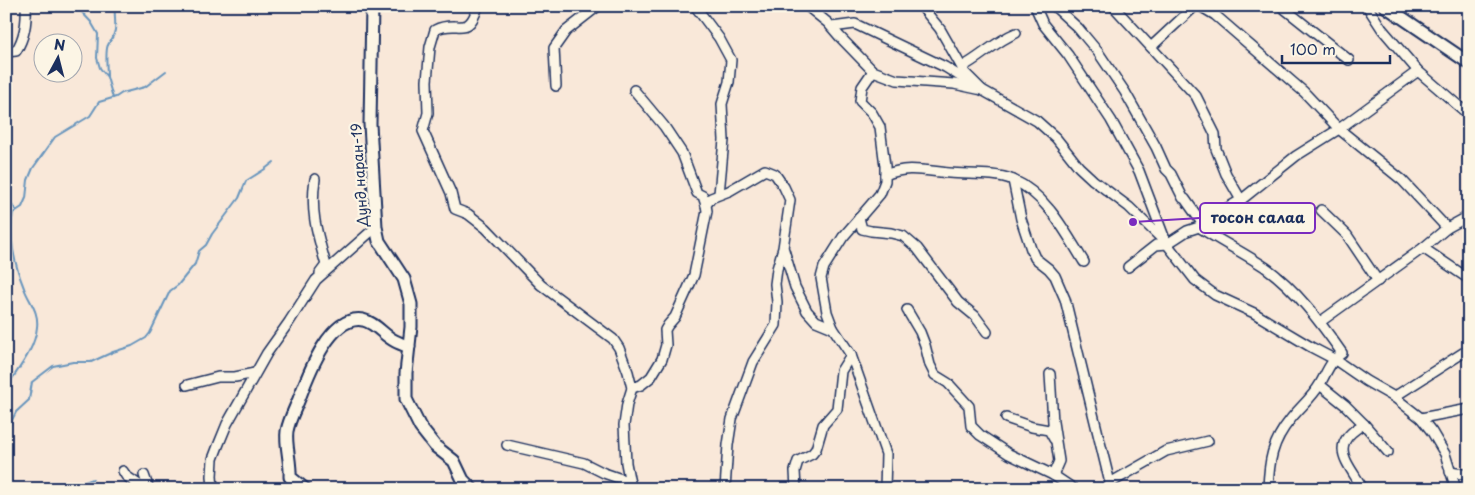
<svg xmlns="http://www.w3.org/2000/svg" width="1475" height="495" font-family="'Playpen Sans',sans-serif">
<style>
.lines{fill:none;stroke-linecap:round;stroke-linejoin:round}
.stream{stroke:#6895bd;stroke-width:2}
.street-casing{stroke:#1b2f5e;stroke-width:12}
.secondary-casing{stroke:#1b2f5e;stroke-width:15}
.street{stroke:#fcf5e5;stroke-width:9}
.secondary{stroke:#fcf5e5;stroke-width:11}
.labels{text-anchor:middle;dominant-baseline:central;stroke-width:4.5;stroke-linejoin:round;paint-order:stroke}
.street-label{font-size:14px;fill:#1b2f5e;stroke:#fcf5e5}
.leader{fill:none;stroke:#7b2cbf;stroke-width:2}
.callout-dot{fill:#7b2cbf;stroke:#fcf5e5;stroke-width:2}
.callout{fill:#fcf5e5;stroke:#7b2cbf;stroke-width:2}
.callout-label{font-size:15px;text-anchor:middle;font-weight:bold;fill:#1b2f5e}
</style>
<rect width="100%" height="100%" fill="#f9e8d9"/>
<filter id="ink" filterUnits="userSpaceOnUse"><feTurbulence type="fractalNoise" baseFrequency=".02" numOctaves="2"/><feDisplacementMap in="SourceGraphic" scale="10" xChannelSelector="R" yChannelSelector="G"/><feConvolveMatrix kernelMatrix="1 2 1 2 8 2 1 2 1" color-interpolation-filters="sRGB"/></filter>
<g filter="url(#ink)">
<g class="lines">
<g class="stream">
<path d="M76 6 91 22 98 34 97 58 100 68 107 77 113 98"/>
<path d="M107 76C107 69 105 50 108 45 111 39 114 37 115 30 116 23 114 14 115 6"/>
<path d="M6 198 16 210"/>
<path d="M6 388C18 369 35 350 37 327 39 311 29 302 24 288 15 266 8 236 13 213L22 207 26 198 28 180 33 168 55 137 90 116 99 102 116 97 122 93 145 87 166 71"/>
<path d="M7 439 11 422 16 412 29 400 32 382 53 366 73 362H91L113 352 132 346 146 338 150 333 170 291 178 285 195 264 199 251 206 245 212 234 239 198 246 181 265 169 274 162"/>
<path d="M6 476C11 463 11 452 7 439"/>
<path d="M66 489 93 479"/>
</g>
<g class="street-casing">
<g id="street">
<path d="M478 6C468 40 458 18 435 30L430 47 427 81 428 113 423 131 451 193 455 209 468 214 486 228 541 285 613 339 619 348 628 372 632 388 627 404 624 425 626 463 631 489"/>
<path d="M695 6 719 38 731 60 729 82 722 104 724 140 719 194"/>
<path d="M807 6 828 23 840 37 873 71 897 80 954 84 982 90 1037 121 1056 138 1079 167 1093 180 1129 207 1167 244 1195 280 1215 295 1254 313 1311 347 1334 359 1366 381 1394 397 1421 418 1432 432 1445 454 1456 489"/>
<path d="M1035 6 1043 24 1068 55 1111 120 1139 171 1166 242"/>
<path d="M1054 6 1078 28 1098 52 1125 92 1156 147 1166 169 1171 174 1183 198 1185 199 1202 223"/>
<path d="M1113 6 1196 96 1215 134 1216 149 1226 174 1241 200"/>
<path d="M1200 6 1215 15 1304 92 1339 129 1402 180 1447 228"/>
<path d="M1281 6 1349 60"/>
<path d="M1367 6 1382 29 1418 71 1469 115"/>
<path d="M832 27 855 24 945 67 982 90 965 73 940 29 921 6"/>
<path d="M1151 47 1195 6"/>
<path d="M6 52 16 51C25 37 27 23 26 6"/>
<path d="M962 67C981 57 996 41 1016 33"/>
<path d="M873 71 862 87 860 101 872 113 880 127 885 166V181L880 194 843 237 824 267 821 278 827 312 833 328 851 355 886 454 885 489"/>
<path d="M556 86 554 48 566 31 598 6"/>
<path d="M634 90 664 126 682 153 697 193 703 196 706 205"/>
<path d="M885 175C908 165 925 171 949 173 969 175 994 172 1013 180 1046 194 1066 233 1084 262"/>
<path d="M315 179C310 212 317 233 326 265L320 273"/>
<path d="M1013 180 1021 219 1031 249 1035 258 1049 269 1055 276 1065 299 1110 483 1109 489"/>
<path d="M1321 210 1347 235 1378 281"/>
<path d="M859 218 862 229 871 231 891 233 903 236 917 248 958 302 975 316 987 332"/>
<path d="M1199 227C1220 241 1244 253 1265 267 1296 289 1321 323 1342 353 1330 361 1327 372 1320 384 1312 398 1299 408 1290 420 1272 442 1269 461 1268 489"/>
<path d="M1423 248 1469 279"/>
<path d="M784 250 795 287 807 311 816 321 833 328"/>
<path d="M1128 267 1156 245 1167 244 1187 231 1199 227 1202 223 1241 200 1296 156 1339 129 1418 71"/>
<path d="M907 310 920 332 925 345 930 365 935 375 948 383 969 406 971 426 980 435 1009 454 1053 475 1074 489"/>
<path d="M1320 322 1423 248 1447 228 1469 216"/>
<path d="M1050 374 1053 422 1059 461 1053 475"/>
<path d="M187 385 218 377H235L255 373"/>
<path d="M1320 385 1345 405 1364 424C1327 445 1347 461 1363 489"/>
<path d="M632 388 641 385 651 377 662 359 666 345 665 330 668 325 675 317 694 275 707 211 706 205 711 198 729 191 765 170 775 174 784 187 790 200 783 248 777 269 775 284 777 302 776 325 753 362 732 419 728 445 725 489"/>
<path d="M1394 397 1469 349"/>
<path d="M1006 418 1032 427 1049 430 1054 439"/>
<path d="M1421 418 1469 409"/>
<path d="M1364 424 1388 452"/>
<path d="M507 445 584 463 604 473 630 482"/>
<path d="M123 471 126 476 145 489"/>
<path d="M1450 472 1469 475"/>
<path d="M144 475 149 489"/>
<path d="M1110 483 1166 451 1208 441"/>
<path d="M213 489 212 476 213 459 218 446 227 424 267 353 289 322 316 280 376 227"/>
<path d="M796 489 795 471 798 461 812 454 816 449 823 425 837 409 841 371 851 355"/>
</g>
</g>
<g class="secondary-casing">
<g id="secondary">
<path d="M372 6 370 124 376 227 379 241 404 279 411 304V327L406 373V399L420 427 435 446 454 461 463 480 472 489"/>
<path d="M1385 6 1469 63"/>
<path d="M305 489 290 477C291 462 285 445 287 431 289 420 295 409 299 399 308 375 330 314 363 320 376 323 383 335 395 341 399 343 404 345 409 347"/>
</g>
</g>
<use href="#street" class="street"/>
<use href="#secondary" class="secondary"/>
</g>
</g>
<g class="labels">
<g class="street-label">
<text transform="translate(359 175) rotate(-94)">Дунд наран-19</text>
</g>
</g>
<path class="leader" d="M1133 222L1200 218"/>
<circle class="callout-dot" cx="1133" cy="222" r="5"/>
<rect class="callout" x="1200" y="203" width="115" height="30" rx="5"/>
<g class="callout-label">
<text x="1258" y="223">тосон салаа</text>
</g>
<rect width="1475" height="495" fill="none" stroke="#fcf5e5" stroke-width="25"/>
<rect x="12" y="12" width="1450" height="470" fill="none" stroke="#1b2f5e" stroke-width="2" filter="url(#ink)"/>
<g transform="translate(58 58) rotate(7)"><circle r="24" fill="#fcf5e5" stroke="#a2a6af"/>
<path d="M0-4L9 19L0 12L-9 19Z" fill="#1b2f5e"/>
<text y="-8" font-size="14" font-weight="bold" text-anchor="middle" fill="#1b2f5e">N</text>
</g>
<path d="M1282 55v8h108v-8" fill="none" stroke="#1b2f5e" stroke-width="2.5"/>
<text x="1290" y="55" font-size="15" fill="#1b2f5e" stroke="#fcf5e5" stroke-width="4" paint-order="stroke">100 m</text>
</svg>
